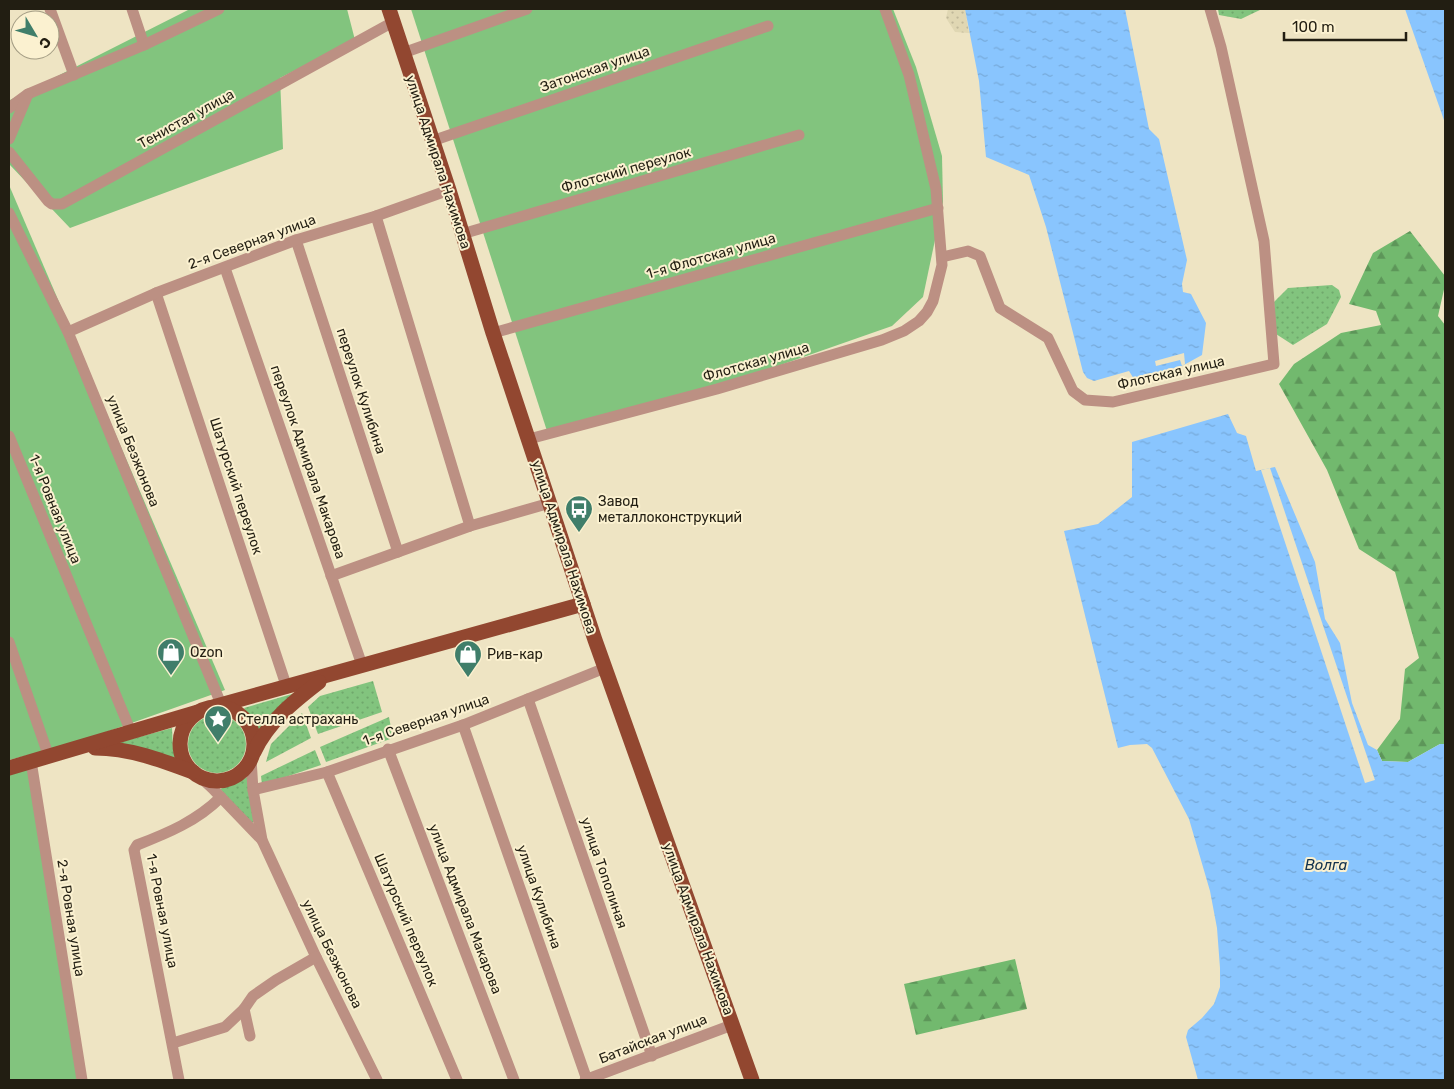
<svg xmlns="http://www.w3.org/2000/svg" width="1454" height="1089" font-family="Rubik,sans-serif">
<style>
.grass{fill:url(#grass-dots)}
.forest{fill:url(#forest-firs)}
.sand{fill:url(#sand-dots)}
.garden{fill:#82c47e}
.water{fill:url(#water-ripples)}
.pier{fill:#eee4c3}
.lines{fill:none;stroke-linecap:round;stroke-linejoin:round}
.minor{stroke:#bc9083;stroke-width:11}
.major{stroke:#924730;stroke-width:15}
.labels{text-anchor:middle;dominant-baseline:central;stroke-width:4;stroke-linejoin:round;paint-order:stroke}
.street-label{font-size:14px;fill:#221e12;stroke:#fbf1d0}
.poi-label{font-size:14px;fill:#221e12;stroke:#fbf1d0;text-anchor:start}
.water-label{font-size:15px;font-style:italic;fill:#13334f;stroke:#fbf1d0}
</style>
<defs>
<pattern id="grass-dots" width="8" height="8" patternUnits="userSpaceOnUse" patternTransform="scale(1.25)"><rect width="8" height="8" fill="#82c47e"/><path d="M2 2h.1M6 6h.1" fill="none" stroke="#70a86c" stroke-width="1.8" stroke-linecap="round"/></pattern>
<pattern id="forest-firs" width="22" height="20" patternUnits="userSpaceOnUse" patternTransform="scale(1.25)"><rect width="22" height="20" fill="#72b96e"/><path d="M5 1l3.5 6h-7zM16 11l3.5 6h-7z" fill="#5d9659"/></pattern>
<pattern id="sand-dots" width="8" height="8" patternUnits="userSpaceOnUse" patternTransform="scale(1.25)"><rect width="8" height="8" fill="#e0d7b3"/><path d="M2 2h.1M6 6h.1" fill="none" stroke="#c0b899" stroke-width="1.8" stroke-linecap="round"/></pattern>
<pattern id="water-ripples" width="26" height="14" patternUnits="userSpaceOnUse" patternTransform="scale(1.25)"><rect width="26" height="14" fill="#89c5fe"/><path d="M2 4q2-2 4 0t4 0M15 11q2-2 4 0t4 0" fill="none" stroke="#76a9d9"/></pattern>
</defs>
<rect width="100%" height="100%" fill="#eee4c3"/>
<g class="grass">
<path d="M1218 9H1262L1241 19 1219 15Z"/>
<path d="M1332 285 1339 290 1341 297 1327 324 1293 345 1276 334 1274 302 1288 288Z"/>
<path d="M373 681 382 712 318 734 308 707 320 696Z"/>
<path d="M299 692 259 731 244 708Z"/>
<path d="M302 713 311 738 266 762 271 744Z"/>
<circle cx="217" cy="744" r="29"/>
<path d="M389 717 393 738 326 762 320 747Z"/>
<path d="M172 728 173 749 176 759 117 743Z"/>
<path d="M315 750 321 765 262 785 261 776Z"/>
<path d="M247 777 254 821 252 823 220 789 238 782Z"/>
</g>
<g class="forest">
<path d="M1410 231 1445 276V285L1438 316 1445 325V744H1440L1408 762 1382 761 1377 750 1400 719 1405 669 1419 658 1395 572 1359 549 1327 470 1279 384 1294 364 1341 333 1381 325 1376 311 1349 304 1373 253Z"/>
<path d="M1015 959 1027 1009 916 1035 904 984Z"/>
</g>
<path class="sand" d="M948 9H965L969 33 955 32 946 18Z"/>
<g class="garden">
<path d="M190 9H347L355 40 280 78 283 149 70 228 9 164 10 100Z"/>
<path d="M411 9H893L916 67 942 156 943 202 923 297 892 326 723 385 547 431Z"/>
<path d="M9 185 225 690 75 743 9 760Z"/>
<path d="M31 765 83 1080H9V772Z"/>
</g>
<g class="water">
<path d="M965 9H1125L1149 129 1159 139 1187 260 1182 284 1183 292 1191 294 1206 323 1202 355 1182 366 1134 379 1129 371 1094 381 1087 378 1083 372 1046 227 1029 175 986 157 979 81Z"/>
<path d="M1405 9H1445V123Z"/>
<path d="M1228 414 1237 433 1246 436 1256 471 1275 467 1315 562 1325 619 1340 643 1352 703 1368 745 1377 750 1382 761 1408 762 1440 744H1445V1080H1198L1186 1037 1188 1030 1202 1018 1214 1004 1220 987V968L1217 928 1210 891 1189 819 1152 748 1147 744 1130 745 1118 748 1064 531 1098 524 1132 497V442Z"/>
</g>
<g class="pier">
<path d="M1184 353 1185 364 1182 366 1180 360 1156 366 1155 361Z"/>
<path d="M1270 468 1375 780 1365 783 1261 470Z"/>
</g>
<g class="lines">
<g class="minor">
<path d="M50 9 74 75"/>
<path d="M132 9 144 45"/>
<path d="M403 53 527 9"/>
<path d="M9 108 28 94 144 45 219 9"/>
<path d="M9 139 28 94"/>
<path d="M432 141 768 26"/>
<path d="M9 152 48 201 52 204H62L393 22"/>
<path d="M9 213 68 332 221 704 240 715"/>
<path d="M376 216 470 526"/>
<path d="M462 234 799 135"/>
<path d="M296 240 398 552"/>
<path d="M942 257 968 251 980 256 1000 308 1048 338 1073 391 1085 400 1113 402 1274 364 1264 241 1221 47 1210 9"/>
<path d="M225 268 362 665"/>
<path d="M156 293 287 688"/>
<path d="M68 332 156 293 296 240 376 216 449 190"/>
<path d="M493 333 938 208"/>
<path d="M9 436 131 732"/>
<path d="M529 439 717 389 882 340 904 331 919 321 927 312 933 301 942 265 936 189 909 75 885 9"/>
<path d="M331 576 470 526 550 503"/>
<path d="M9 642 49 757"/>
<path d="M528 699 652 1056"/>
<path d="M463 725 587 1080"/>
<path d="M388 749 514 1080"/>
<path d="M251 759 253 790 262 840 316 957 377 1080"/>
<path d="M31 761 82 1080"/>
<path d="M327 772 457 1080"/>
<path d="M198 775 212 788 262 840"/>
<path d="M253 790 327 772 463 725 605 668"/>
<path d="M250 1036 244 1009 253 996 276 980 316 957"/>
<path d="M173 1043 225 1027 244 1009"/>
<path d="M179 1080 134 850 137 845C168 833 197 821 221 797"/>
<path d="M585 1080 732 1025"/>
</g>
<g class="major">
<path d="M389 9 449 190 493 333 595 640 752 1080"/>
<path d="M213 707 583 604"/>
<circle cx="217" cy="744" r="37"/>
<path d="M95 748C129 748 161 760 193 772"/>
<path d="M254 752C268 722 293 702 319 682"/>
<path d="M9 768 198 712"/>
</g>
</g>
<defs>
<g id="bus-pin" transform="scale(1.4375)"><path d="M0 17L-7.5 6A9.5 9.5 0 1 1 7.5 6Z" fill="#407e6a" stroke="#fbf1d0"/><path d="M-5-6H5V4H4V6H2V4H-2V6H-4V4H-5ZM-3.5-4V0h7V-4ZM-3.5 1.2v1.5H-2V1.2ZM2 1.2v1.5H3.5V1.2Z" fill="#fff"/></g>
<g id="shop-pin" transform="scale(1.4375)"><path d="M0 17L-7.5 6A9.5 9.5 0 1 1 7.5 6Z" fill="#407e6a" stroke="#fbf1d0"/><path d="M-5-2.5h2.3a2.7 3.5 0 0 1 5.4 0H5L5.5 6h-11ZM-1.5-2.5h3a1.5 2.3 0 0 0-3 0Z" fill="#fff"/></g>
<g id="sight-pin" transform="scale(1.4375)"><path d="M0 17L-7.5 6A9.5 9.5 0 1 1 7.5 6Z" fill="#407e6a" stroke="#fbf1d0"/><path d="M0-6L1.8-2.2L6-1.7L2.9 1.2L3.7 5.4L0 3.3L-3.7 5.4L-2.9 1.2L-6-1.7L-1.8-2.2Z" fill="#fff"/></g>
</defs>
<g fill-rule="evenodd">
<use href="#bus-pin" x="579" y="509"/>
<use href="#shop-pin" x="171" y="652"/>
<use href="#shop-pin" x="468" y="654"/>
<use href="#sight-pin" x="218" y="719"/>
</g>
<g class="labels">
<g class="street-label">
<text transform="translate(595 69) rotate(-19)">Затонская улица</text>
<text transform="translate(186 119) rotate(-29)">Тенистая улица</text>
<text transform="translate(438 162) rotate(72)">улица Адмирала Нахимова</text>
<text transform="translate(626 170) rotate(-16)">Флотский переулок</text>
<text transform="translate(252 242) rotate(-20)">2-я Северная улица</text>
<text transform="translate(711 256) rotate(-16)">1-я Флотская улица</text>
<text transform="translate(756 362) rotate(-16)">Флотская улица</text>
<text transform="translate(1171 373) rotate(-13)">Флотская улица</text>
<text transform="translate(361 391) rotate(72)">переулок Кулибина</text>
<text transform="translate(133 451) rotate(68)">улица Безжонова</text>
<text transform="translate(308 462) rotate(71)">переулок Адмирала Макарова</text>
<text transform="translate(236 486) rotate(72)">Шатурский переулок</text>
<text transform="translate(55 509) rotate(68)">1-я Ровная улица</text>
<text transform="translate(564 547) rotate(72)">улица Адмирала Нахимова</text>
<text transform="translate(426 720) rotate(-19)">1-я Северная улица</text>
<text transform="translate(604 873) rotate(71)">улица Тополиная</text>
<text transform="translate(539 897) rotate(71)">улица Кулибина</text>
<text transform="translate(465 909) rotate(69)">улица Адмирала Макарова</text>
<text transform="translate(162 911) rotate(79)">1-я Ровная улица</text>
<text transform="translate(71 918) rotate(81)">2-я Ровная улица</text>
<text transform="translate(406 920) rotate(67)">Шатурский переулок</text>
<text transform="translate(698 929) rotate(70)">улица Адмирала Нахимова</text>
<text transform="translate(332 954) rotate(64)">улица Безжонова</text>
<text transform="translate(653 1039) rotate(-21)">Батайская улица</text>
</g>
<g class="poi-label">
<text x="598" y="501">Завод<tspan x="598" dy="16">металлоконструкций</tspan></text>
<text x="190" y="652">Ozon</text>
<text x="487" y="654">Рив-кар</text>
<text x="237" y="719">Стелла астрахань</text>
</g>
<g class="water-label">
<text x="1326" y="865">Волга</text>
</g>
</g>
<rect width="1454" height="1089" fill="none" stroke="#221e12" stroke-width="20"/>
<g transform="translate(35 35) rotate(128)"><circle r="24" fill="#fbf1d0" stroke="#a49d84"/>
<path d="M0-4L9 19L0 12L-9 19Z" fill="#407e6a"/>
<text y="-8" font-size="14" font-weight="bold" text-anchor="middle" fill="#221e12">С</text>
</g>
<path d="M1284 32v8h122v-8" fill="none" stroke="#221e12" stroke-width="2.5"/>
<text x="1292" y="32" font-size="15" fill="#221e12" stroke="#fbf1d0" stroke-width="4" paint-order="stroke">100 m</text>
</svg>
